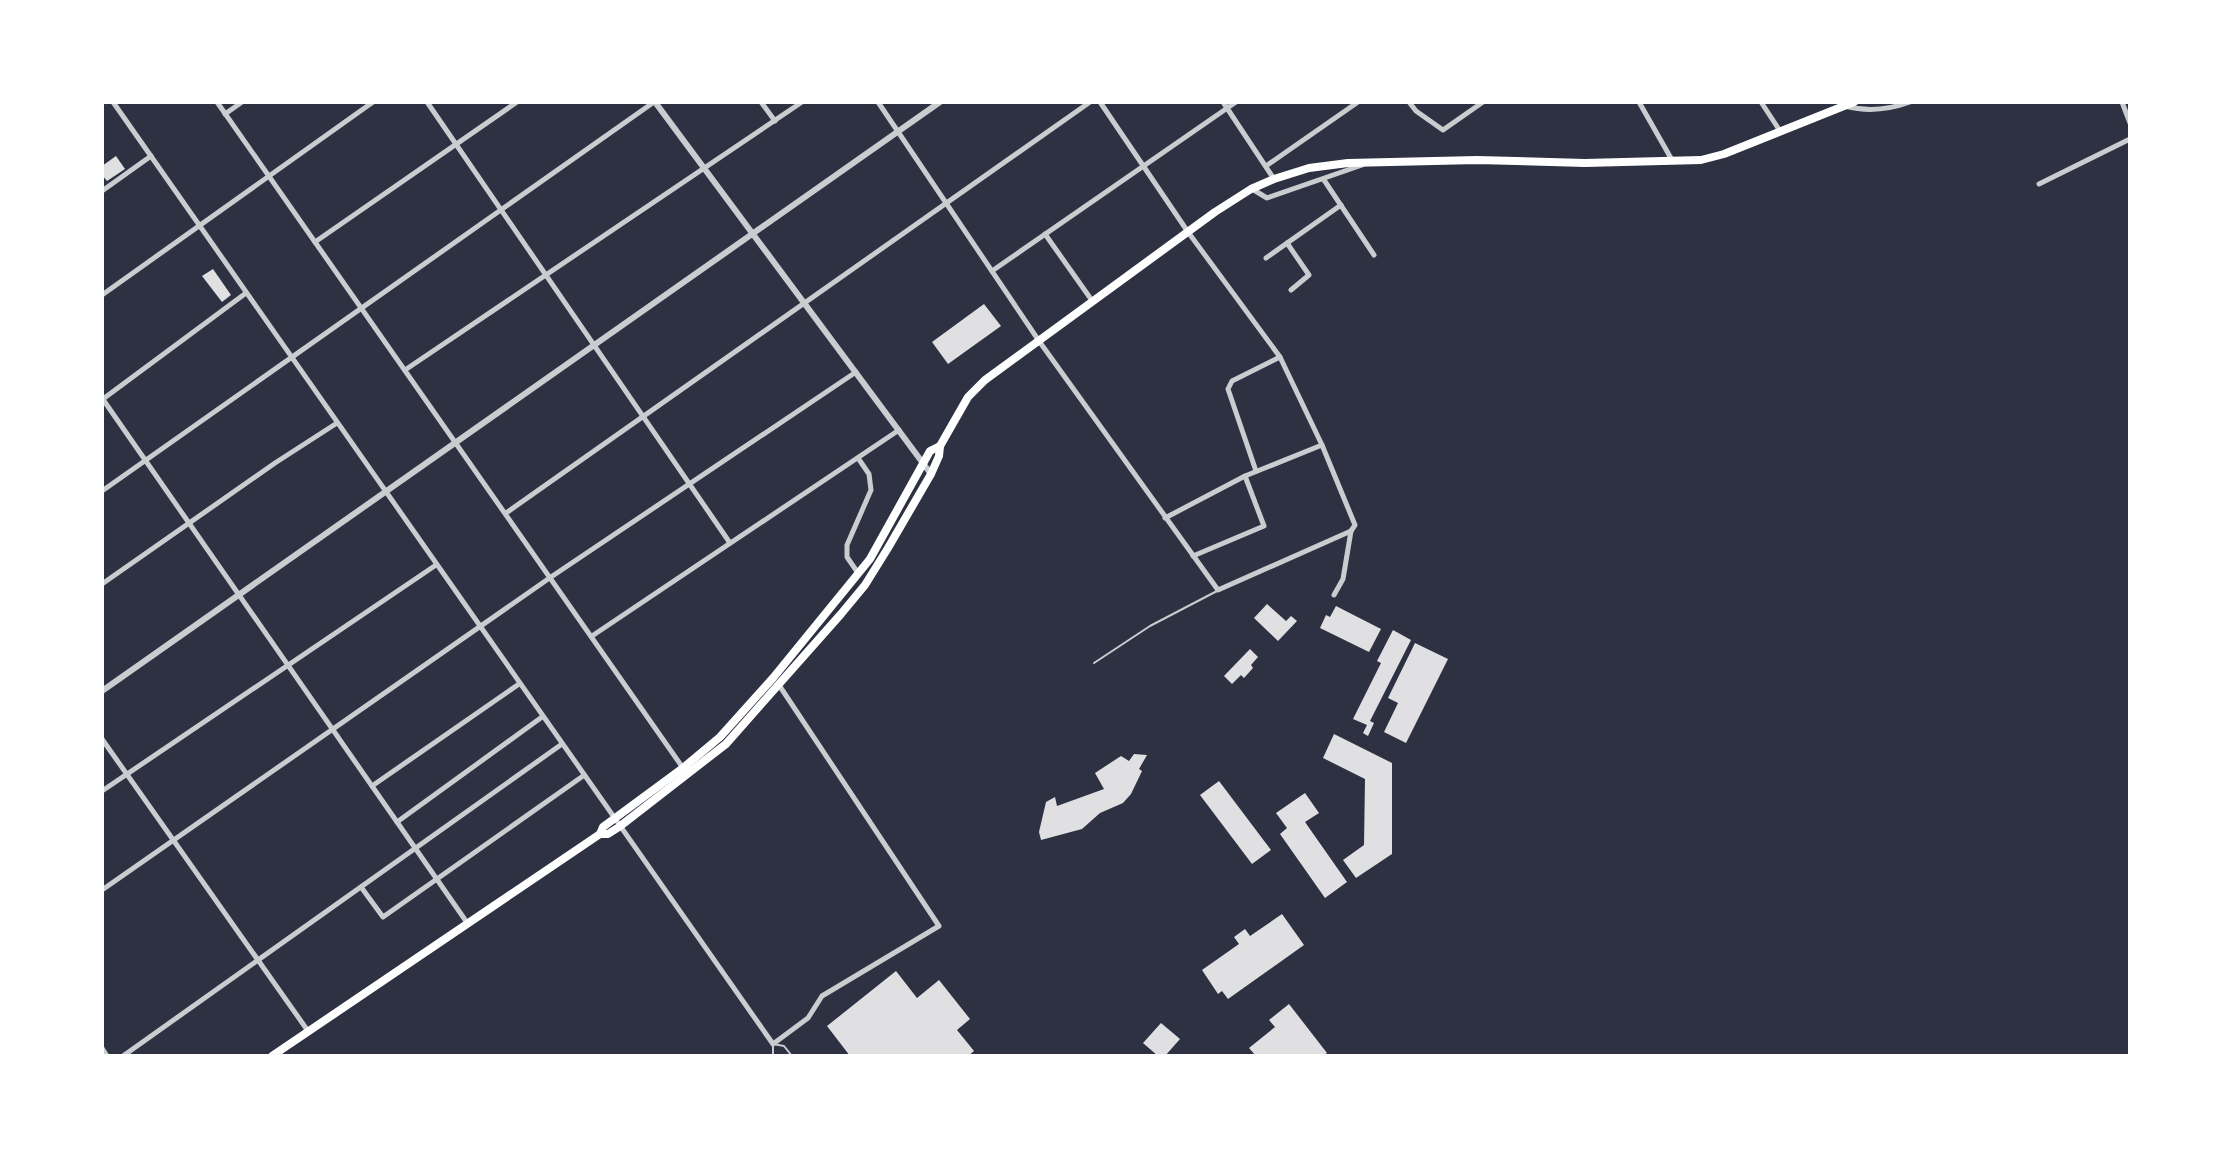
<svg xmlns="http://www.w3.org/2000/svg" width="2232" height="1158" font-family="'Fira Sans',sans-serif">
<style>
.building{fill:#e0e0e3}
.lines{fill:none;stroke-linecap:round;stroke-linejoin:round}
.service{stroke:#caccd0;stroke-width:2}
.minor{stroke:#caccd0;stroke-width:5}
.tertiary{stroke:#caccd0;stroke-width:6}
.primary{stroke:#fff;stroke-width:8}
</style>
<rect width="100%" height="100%" fill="#2d3142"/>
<g class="building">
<path d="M116 156 125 169 107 181 102 175V166Z"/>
<path d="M213 269 231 295 222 302 202 276Z"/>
<path d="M984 304 1001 326 948 364 932 342Z"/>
<path d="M1267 604 1286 621 1291 616 1297 621 1278 641 1254 618Z"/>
<path d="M1336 606 1381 629 1369 652 1320 628 1326 615 1330 617Z"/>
<path d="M1393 630 1411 640 1370 721 1374 723 1368 736 1363 733 1367 725 1353 719 1381 663 1377 661Z"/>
<path d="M1415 643 1448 659 1406 743 1384 732 1398 703 1388 698Z"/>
<path d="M1250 649 1258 657 1251 665 1253 668 1244 678 1241 675 1232 684 1224 676Z"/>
<path d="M1334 734 1392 763V854L1356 878 1343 860 1364 845 1365 779 1323 758Z"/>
<path d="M1134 754 1147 755 1139 769 1142 771 1131 794 1123 803 1100 813 1082 829 1041 840 1039 832 1046 802 1055 797 1057 806 1104 789 1095 773 1121 756 1129 761Z"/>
<path d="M1219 781 1271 850 1252 864 1200 795Z"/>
<path d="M1305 793 1319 813 1305 822 1347 882 1325 898 1280 834 1287 828 1276 813Z"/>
<path d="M1282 914 1304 945 1228 999 1222 991 1218 994 1202 970 1239 944 1234 937 1245 929 1250 936Z"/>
<path d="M896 971 917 998 939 980 970 1019 957 1030 974 1051 968 1056H850L827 1026Z"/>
<path d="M1289 1004 1327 1053 1323 1056H1256L1249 1048 1275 1027 1269 1020Z"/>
<path d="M1161 1023 1180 1039 1165 1056H1158L1143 1043Z"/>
</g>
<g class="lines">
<g class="service">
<path d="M1094 663 1150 626 1217 591"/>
<path d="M773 1056V1044L784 1046 792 1056"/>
</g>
<g class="minor">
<path d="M113 102 773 1044 808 1018 822 996 939 926 779 685"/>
<path d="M217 102 683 768"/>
<path d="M427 102 730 543"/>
<path d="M761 102 775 121"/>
<path d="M878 102 1039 341 1218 590 1351 531"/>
<path d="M1100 102 1188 232 1280 357 1322 445 1355 525 1351 531 1343 579 1334 595"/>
<path d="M1223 102 1274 179"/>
<path d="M1409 102 1416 111 1443 130 1483 102"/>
<path d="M1639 102 1672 160"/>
<path d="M1761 102 1780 131"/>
<path d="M2122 102 2130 123"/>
<path d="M1845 106C1867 112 1888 110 1910 102"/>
<path d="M225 114 242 102"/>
<path d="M1266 166 1358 102"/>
<path d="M1324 180 1374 255"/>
<path d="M2039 184 2130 139"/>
<path d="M1252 189 1267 198 1362 165"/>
<path d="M102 191 151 156"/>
<path d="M1045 234 1093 302"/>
<path d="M315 242 517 102"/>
<path d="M1287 243 1309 275 1291 290"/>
<path d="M1266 258 1341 205"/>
<path d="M992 271 1236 102"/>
<path d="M102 295 373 102"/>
<path d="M405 370 802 102"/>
<path d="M102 398 468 924"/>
<path d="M103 399 246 293"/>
<path d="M1256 471 1228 389 1232 381 1280 357"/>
<path d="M102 491 654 102"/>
<path d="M506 513 1090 102"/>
<path d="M1165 518 1245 476 1322 445"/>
<path d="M1193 556 1264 526 1245 476"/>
<path d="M858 573 847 557V545L871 490 869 474 858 458"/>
<path d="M102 584 275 463 337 423"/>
<path d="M592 636 899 430"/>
<path d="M102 739 308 1031"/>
<path d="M372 786 519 684"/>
<path d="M102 791 436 565"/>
<path d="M397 822 542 717"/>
<path d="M361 887 383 917 583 776"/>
<path d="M102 890 551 577 856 372"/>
<path d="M102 1048 107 1056"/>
<path d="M123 1056 562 744"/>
</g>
<g class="tertiary">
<path d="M655 102 931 474"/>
<path d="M102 691 940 102"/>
</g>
<g class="primary">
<path d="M600 834H608L619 827 726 744 841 614 865 585 888 548 931 474 939 456 940 446 968 397 985 380 1215 212 1251 189 1274 179 1309 168 1348 163 1477 160 1585 163 1701 160 1724 154 1854 102"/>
<path d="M272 1056 600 834 603 827 683 768 720 737 773 678 870 559 930 451 940 446"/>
</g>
</g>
<rect width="2232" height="1158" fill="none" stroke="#ffffff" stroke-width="208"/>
</svg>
